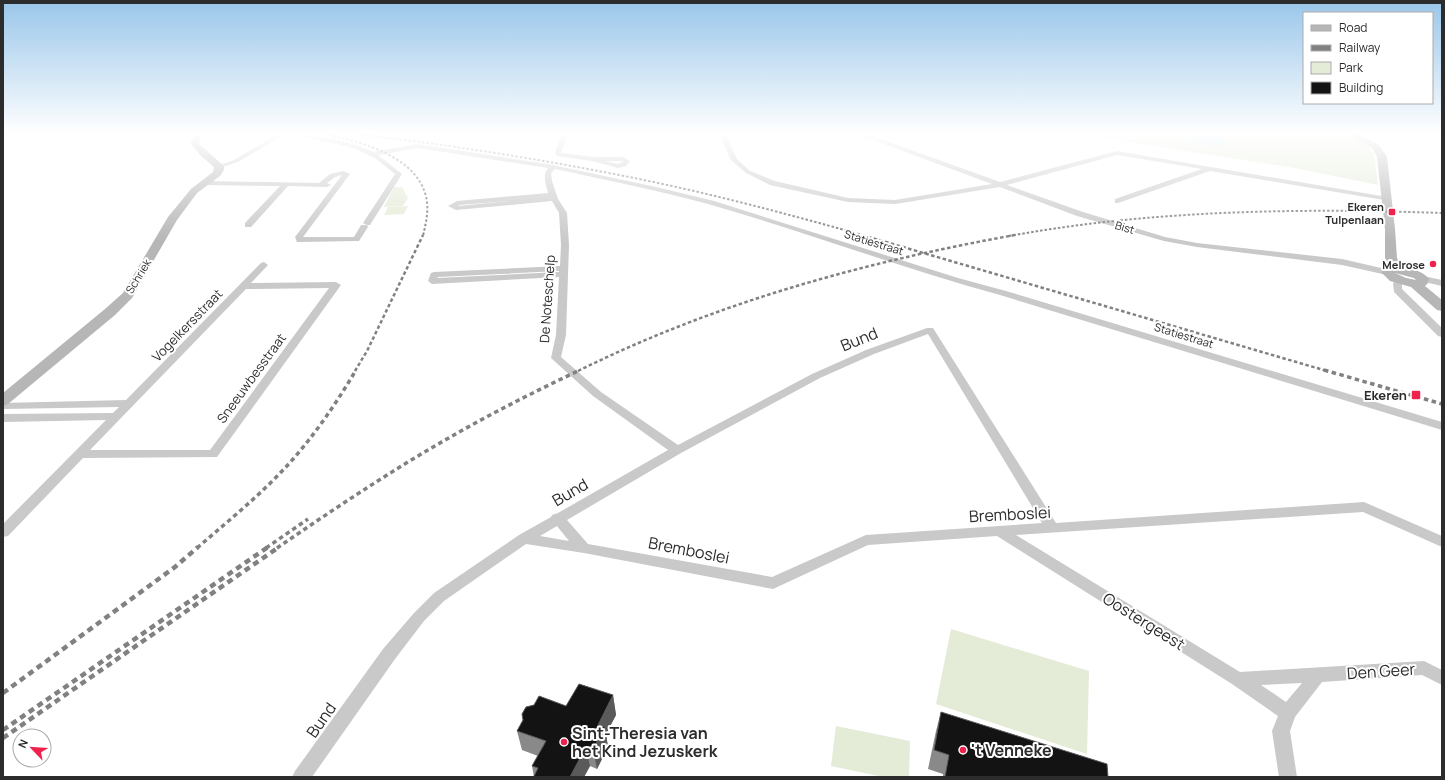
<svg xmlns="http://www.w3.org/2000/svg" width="1445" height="780" font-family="Manrope,sans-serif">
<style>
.green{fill:#e4ebd7}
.water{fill:#c2e1ec}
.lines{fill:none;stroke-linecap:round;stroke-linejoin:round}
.street{fill:#c9c9c9;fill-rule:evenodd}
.secondary{fill:#b6b6b6;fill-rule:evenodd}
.rail-far3{stroke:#818181;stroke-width:2;stroke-dasharray:2.5 2;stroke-linecap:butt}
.rail-far2{stroke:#818181;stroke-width:2.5;stroke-dasharray:3.5 2.5;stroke-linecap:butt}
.rail-far1{stroke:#818181;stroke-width:3.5;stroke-dasharray:4.5 3.5;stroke-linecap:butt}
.rail{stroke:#818181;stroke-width:4.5;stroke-dasharray:6 4.5;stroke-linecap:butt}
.wall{fill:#898989}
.shaded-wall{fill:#5a5a5a}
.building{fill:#131313;stroke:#5a5a5a}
.poi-dot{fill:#ee224c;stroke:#fff;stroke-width:1.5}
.labels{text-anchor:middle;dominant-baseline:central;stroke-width:4;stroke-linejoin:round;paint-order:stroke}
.far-poi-label{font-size:11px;font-weight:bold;fill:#2c2c2c;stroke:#fff;text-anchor:end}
.far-street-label{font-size:11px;fill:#2c2c2c;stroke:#fff}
.street-label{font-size:13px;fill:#2c2c2c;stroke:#fff}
.poi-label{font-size:13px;font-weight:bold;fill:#2c2c2c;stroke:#fff;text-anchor:end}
.near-street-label{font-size:16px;fill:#2c2c2c;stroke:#fff}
.near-poi-label{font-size:16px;font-weight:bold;fill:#2c2c2c;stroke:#fff;text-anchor:start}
</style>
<rect width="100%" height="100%" fill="#fff"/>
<g class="green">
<path d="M1085 133H1345C1378 148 1373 151 1378 185L1295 168 1110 139Z"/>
<path d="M394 187H402L408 198 403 206 384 207Z"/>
<path d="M408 206 404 214 384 215 388 207Z"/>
<path d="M951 629 1089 671 1087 754 936 704Z"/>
<path d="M836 726 910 741 909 777H883L831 766Z"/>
</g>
<path class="water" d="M1164 133C1183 133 1215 127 1229 144 1207 148 1184 142 1164 133Z"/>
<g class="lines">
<g class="street">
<path d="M280 133H287L238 162 219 168 216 166 234 160Z"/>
<path d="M288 133H301L334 139 357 145 373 152 418 144 553 165 656 187 714 201 958 278 1006 291 1442 422V430L1000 295C901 268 806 232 708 204 657 190 606 180 555 169L551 173 552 181 558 199 567 213 569 245 566 335 561 357 601 392 678 445 812 374 866 350 927 328H933L1056 523 1364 502 1442 536V547L1363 512 1016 535 1240 672 1424 661 1442 670V685L1422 675 1322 682 1295 717 1290 731 1297 777H1279L1272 731 1278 716 1232 684 997 536 868 545 773 589 584 553 526 544 444 601 424 621 395 659 312 777H292L295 771 383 649 414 613 434 593 519 535 551 517 552 515 558 513 668 450 593 396 551 358 556 335 559 277 432 284 428 281 431 273 434 272 560 266 561 245 559 213 552 201 456 210 448 206 457 201 548 193C546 184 542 176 548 168L418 148 378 155 402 174 370 225H367L363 223 395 174 375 158 353 148ZM509 201 458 206 459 205ZM559 271V272L437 278 438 277ZM928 334 1042 523 866 535 772 577 588 544 567 520 681 453 820 378 874 354ZM557 526 569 541 540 536ZM1302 683 1286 702 1261 685Z"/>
<path d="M562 133H568L561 153 594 157H623L630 161 626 166 618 168 592 161 557 156 555 153ZM605 161H622L623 162 618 164Z"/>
<path d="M719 133H725L737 159 750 171 775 181 848 198 895 200 992 184 857 134 856 133H864L1000 182 1117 151 1387 197 1391 199 1390 201 1210 171 1118 203H1115V199L1202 169 1117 155 1007 185 1083 212 1165 237 1197 243 1342 259 1390 270 1391 272 1387 275 1342 265 1197 247 1164 241 1077 216 1000 187 895 204 848 202 770 185 746 173 731 160Z"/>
<path d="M343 171 350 174 303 237H354L361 225H367L368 227 359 241H356L300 242H297L295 237 342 175 335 177 327 183 331 185 327 187 288 186 251 227H245V223L280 186 204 185 200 183 204 181 319 183 330 174Z"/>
<path d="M264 262 268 265 251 283 336 282 341 285 217 457 83 458 8 536 3 537V524L106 420 3 422V414L113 413 119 407 3 409V403L126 400 261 263ZM329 288 210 450H90L246 289Z"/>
<path d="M1423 276 1442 280V286L1420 281 1419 279 1420 277Z"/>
<path d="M1400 278 1404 281 1402 284V289L1442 328V337L1438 336 1394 292 1393 283Z"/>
</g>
<g class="secondary">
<path d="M197 133H205L200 139 199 144 224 166V170L220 176 197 193 177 220 132 298 115 315 8 404 3 406V393L105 309 123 293 168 217 191 189 213 172 214 167 201 156 191 144 192 138Z"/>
<path d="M1347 133H1356L1379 145 1387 157 1395 229 1397 258 1402 267C1412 269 1423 271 1429 279L1428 283 1425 286 1442 300V311L1437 310 1411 287 1390 281 1381 272 1386 267 1390 266 1385 258V229L1377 157 1373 149ZM1395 273 1414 278 1416 280 1406 278Z"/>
</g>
<g class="rail-far3">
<path d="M320 133C355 140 413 154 425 193 430 208 426 222 423 236"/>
<path d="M346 133C437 143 528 157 619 175 702 191 784 213 866 236"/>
<path d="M1009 236C1152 210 1298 208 1442 213"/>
</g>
<g class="rail-far2">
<path d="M862 235 1327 371"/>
<path d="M355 371 367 351 423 235"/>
<path d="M578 371C715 303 864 262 1015 235"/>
</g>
<g class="rail-far1">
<path d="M1324 370 1442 404"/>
<path d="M197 548C227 522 258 497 285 468 312 439 336 404 356 370"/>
<path d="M266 548 308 519"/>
<path d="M277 548C337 507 398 466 461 431 500 409 540 389 580 370"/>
</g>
<g class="rail">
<path d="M3 693 175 567 198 547"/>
<path d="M3 730 268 547"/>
<path d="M3 738 279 547"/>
</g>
</g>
<g class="wall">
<path d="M613 695 616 715 606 734 608 747 597 769 590 766 584 777H534L532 766 538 756 522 750 517 731 566 706Z"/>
<path d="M941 712 1108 777H943V774L928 769 936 731Z"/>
</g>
<g class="shaded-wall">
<path d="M613 695 616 715 606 734 608 747 597 769 593 749 598 725Z"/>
<path d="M586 747 590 766 584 777H570Z"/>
</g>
<g class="building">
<path d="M579 684 613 695 598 725 605 727 593 749 586 747 570 777H534V776L538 768 532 766 546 741 517 731 523 720 522 714 526 707 534 705 539 696 566 706Z"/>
<path d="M941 712 1107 764 1108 777H945L949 755 934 750Z"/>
</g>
<linearGradient id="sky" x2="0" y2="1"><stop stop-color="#99c6ea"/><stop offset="0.55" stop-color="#fff"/><stop offset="1" stop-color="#fff" stop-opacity="0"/></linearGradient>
<rect width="1445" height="242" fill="url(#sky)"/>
<g class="poi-dot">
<rect x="1388" y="208" width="8" height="8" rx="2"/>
<circle cx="1433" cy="264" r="4"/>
<rect x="1411" y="390" width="10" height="10" rx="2"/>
<circle cx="564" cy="742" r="4"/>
<circle cx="963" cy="750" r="4"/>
</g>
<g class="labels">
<g class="far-poi-label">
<text x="1384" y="206">Ekeren<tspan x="1384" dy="13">Tulpenlaan</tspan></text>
<text x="1425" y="264">Melrose</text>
</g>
<g class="far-street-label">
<text transform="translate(1125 227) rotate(17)">Bist</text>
<text transform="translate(874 242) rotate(17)">Statiestraat</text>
<text transform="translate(138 276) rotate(-59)">Schriek</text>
<text transform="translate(1184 335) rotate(17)">Statiestraat</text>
</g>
<g class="street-label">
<text transform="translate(547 299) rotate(-86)">De Noteschelp</text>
<text transform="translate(187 325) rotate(-46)">Vogelkersstraat</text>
<text transform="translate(251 378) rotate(-54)">Sneeuwbesstraat</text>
</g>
<g class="poi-label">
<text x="1407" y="395">Ekeren</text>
</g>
<g class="near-street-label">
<text transform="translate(859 339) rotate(-22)">Bund</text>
<text transform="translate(570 492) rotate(-30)">Bund</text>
<text transform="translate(1010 514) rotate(-3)">Bremboslei</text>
<text transform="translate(689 550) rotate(11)">Bremboslei</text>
<text transform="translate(1144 621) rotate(32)">Oostergeest</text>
<text transform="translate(1381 671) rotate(-4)">Den Geer</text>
<text transform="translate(321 720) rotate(-55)">Bund</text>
</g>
<g class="near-poi-label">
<text x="572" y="733">Sint-Theresia van<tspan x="572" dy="18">het Kind Jezuskerk</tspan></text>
<text x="971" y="750">'t Venneke</text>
</g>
</g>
<rect width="1445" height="780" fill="none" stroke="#2c2c2c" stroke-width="8"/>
<rect x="1303" y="12" width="130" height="92" fill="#ffffff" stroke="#ababab"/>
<rect x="1311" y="25" width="20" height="6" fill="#b6b6b6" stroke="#ababab"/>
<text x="1339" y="32" font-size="12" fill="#2c2c2c">Road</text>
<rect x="1311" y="45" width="20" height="6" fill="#818181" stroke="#ababab"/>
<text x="1339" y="52" font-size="12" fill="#2c2c2c">Railway</text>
<rect x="1311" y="62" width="20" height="12" fill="#e4ebd7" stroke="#ababab"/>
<text x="1339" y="72" font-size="12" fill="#2c2c2c">Park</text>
<rect x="1311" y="82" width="20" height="12" fill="#131313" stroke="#ababab"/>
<text x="1339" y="92" font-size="12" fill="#2c2c2c">Building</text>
<g transform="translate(32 748) rotate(295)"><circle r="19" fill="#ffffff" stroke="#ababab"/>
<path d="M0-3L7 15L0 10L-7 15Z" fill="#ee224c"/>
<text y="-6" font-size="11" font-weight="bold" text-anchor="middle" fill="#2c2c2c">N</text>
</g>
</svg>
